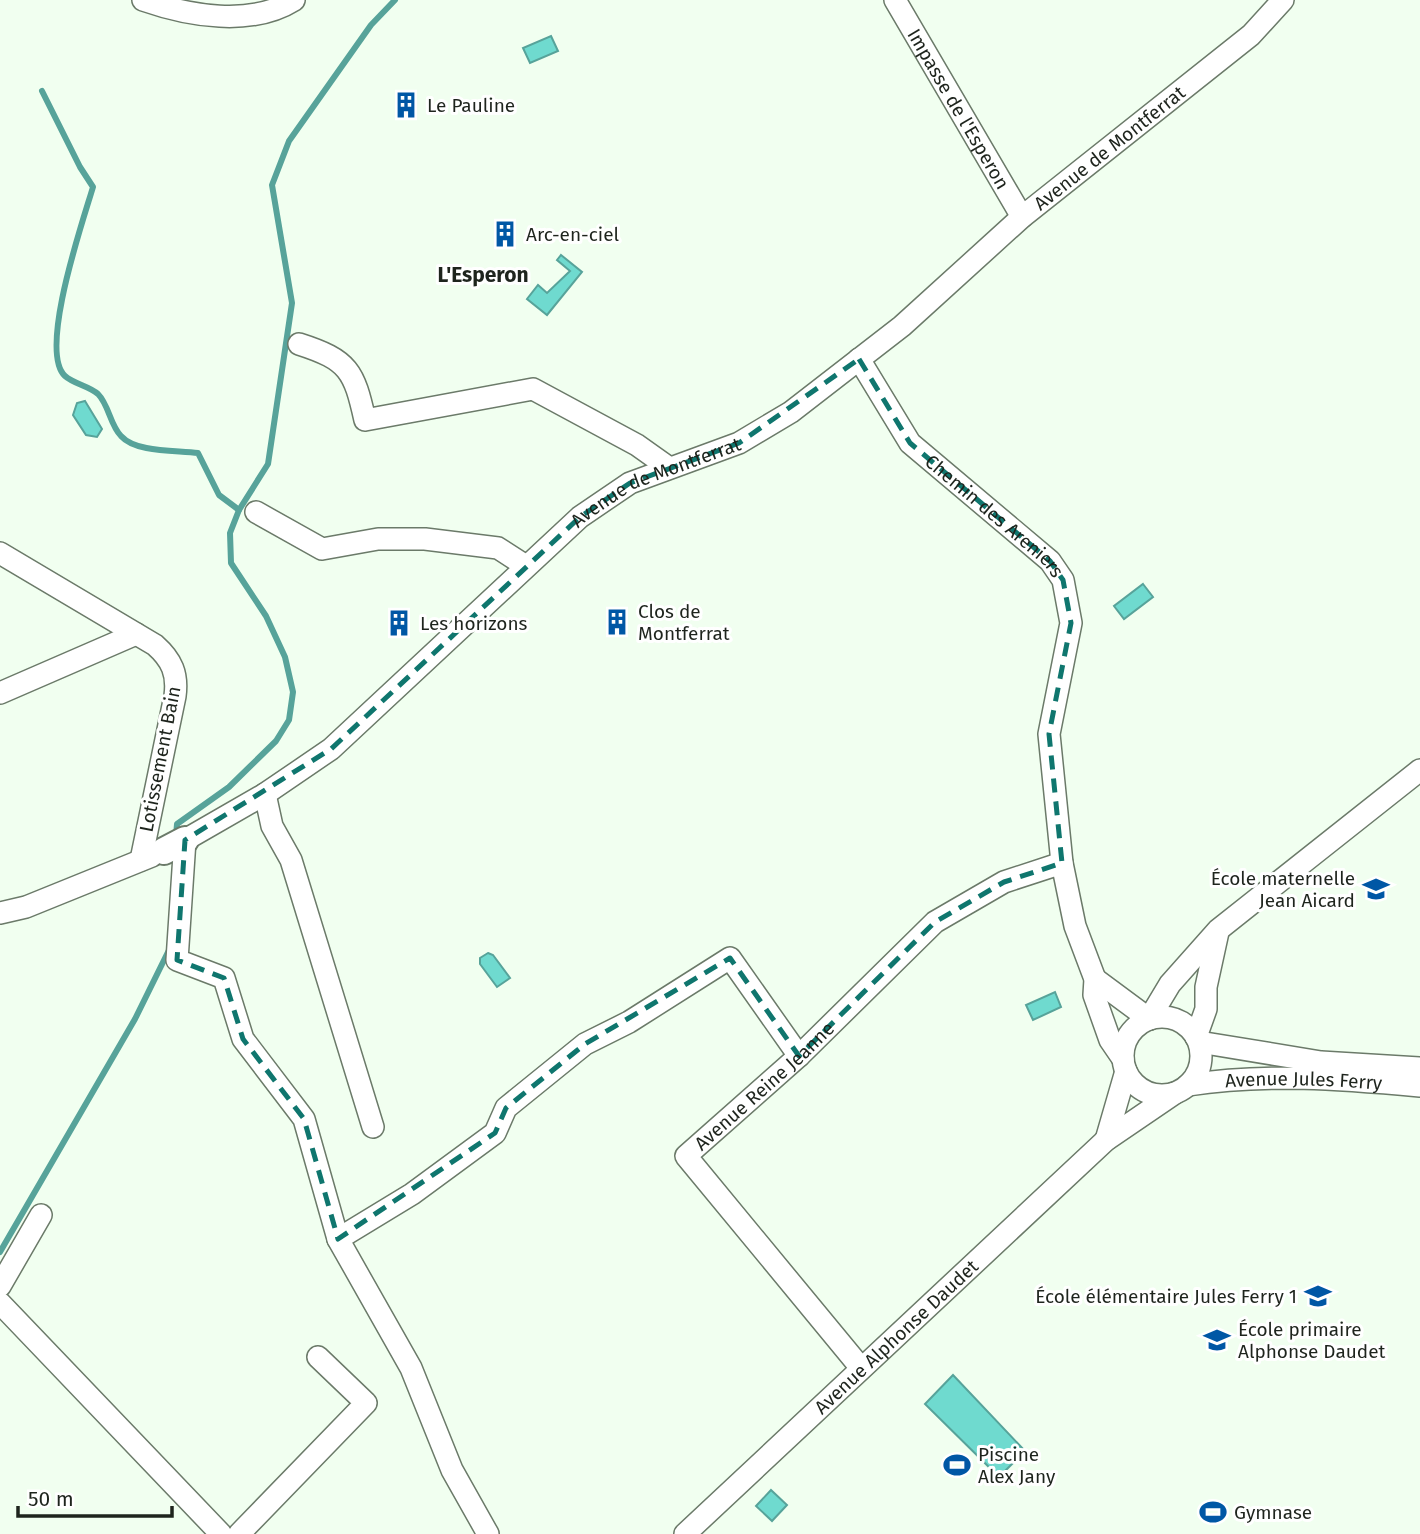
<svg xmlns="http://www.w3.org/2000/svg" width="1420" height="1534" font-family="'Fira Sans',sans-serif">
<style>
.water{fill:#6fdacf;stroke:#57a39a;stroke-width:2}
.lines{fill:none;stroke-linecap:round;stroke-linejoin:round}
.stream{stroke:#57a39a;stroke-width:6}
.minor-casing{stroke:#6b7a69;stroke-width:24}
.major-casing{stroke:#6b7a69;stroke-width:30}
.minor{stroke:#fff;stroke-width:21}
.major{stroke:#fff;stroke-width:26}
.marked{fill:none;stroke:#0f766e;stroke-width:5;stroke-dasharray:14 9;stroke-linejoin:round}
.labels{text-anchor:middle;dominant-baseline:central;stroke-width:6;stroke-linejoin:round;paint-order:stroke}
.poi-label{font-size:19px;fill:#1e241d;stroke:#fff;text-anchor:start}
.street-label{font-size:19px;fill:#1e241d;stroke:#fff}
.neighbourhood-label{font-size:21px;font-weight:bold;fill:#1e241d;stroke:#fff}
</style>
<rect width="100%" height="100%" fill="#f1fff0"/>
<g class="water">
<path d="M551 36 558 51 530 63 523 48Z"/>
<path d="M561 255 582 272 547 315 527 299 538 285 547 293 570 271 557 260Z"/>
<path d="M85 401 102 429 97 437 86 435 73 415 77 403Z"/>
<path d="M1143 584 1153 597 1124 619 1114 606Z"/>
<path d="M488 953 493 955 510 978 497 987 480 964V958Z"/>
<path d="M1055 992 1061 1007 1033 1020 1026 1005Z"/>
<path d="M953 1375 1025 1451 999 1477 925 1404Z"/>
<path d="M771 1490 787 1505 772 1521 756 1506Z"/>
</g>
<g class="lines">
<g class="stream">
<path d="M42 91 80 167 93 187C83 221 38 351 65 376 74 384 89 386 98 394 109 405 110 425 121 436 136 453 177 450 198 453L219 495 239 510"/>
<path d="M176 836 177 824 229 787 276 741 289 720 293 692 285 657 266 616 231 563 230 533 239 510 268 464 292 303 272 185 289 141 371 25 395 0"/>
<path d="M0 1252 135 1019 170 948"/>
</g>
<g class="minor-casing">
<g id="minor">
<path d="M143 0C189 16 251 27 294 0"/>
<path id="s1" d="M895 0 1022 217"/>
<path d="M299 344C349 360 354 371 365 420L533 389 637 445 668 467"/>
<path id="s2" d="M859 359 910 443 1050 561 1063 580 1071 623 1049 734 1062 863 1075 926 1095 979 1094 995 1110 1040 1123 1059"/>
<path d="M256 512 322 549 378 539H425L498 548 526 566"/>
<path d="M0 553 155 645C172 660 178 674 175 696L141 860"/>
<path d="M0 693 136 634"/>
<path d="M265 794 272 826 291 860 373 1127"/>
<path d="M0 913 26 907 152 856"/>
<path d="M1095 979 1149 1019"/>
<circle cx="1162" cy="1056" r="39"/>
<path d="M1149 1019 1170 984 1218 930 1420 770"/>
<path d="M1196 1037 1206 1009V987L1218 932"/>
<path d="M1199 1042 1321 1062 1420 1068"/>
<path id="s3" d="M1188 1085C1268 1073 1340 1079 1420 1086"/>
<path d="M1106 1140 1126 1071"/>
<path d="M338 1239 412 1194 495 1133 506 1108 585 1044 629 1022 730 958 799 1056"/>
<path d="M0 1286 41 1215"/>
<path d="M0 1303 221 1534"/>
<path id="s4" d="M861 1368 686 1156 799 1056 935 922 1004 882 1062 863"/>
<path d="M239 1534 366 1403 318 1357"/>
<path id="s5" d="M488 1534 452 1470 411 1368 338 1239 304 1119 243 1039 224 978 177 960 185 840 265 794 331 749 580 517 630 483 739 443 791 412 902 326 1022 217 1251 35 1283 0"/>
<path id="s6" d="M685 1534 1106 1140 1175 1093"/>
</g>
</g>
<g class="major-casing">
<path id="major" d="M164 851 185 840"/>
</g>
<use href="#minor" class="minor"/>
<use href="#major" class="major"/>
</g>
<path class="marked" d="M859 359 910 443 1050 561 1063 580 1071 623 1049 734 1062 863 1004 882 935 922 799 1056 730 958 585 1044 506 1108 495 1133 338 1239 304 1119 243 1039 224 978 177 960 185 840 331 749 580 517 630 483 739 443Z"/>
<defs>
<g id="building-bare" transform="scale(2.1)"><path d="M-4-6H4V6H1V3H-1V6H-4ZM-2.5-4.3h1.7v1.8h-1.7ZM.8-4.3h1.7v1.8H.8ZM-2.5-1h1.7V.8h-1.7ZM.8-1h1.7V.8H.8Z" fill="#0057a5" stroke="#fff" stroke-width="2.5" paint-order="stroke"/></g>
<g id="school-bare" transform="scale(2.1)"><path d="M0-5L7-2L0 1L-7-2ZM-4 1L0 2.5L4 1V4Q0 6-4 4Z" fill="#0057a5" stroke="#fff" stroke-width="2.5" paint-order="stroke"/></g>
<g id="stadium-bare" transform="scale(2.1)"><path d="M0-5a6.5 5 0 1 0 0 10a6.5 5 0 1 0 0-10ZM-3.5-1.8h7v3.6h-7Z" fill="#0057a5" stroke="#fff" stroke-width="2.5" paint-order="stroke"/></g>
</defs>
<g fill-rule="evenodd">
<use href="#building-bare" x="406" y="105"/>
<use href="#building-bare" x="505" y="234"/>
<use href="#building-bare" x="617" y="622"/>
<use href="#building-bare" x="399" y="623"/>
<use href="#school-bare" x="1376" y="889"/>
<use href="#school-bare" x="1318" y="1296"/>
<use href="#school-bare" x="1217" y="1340"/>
<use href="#stadium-bare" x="957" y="1465"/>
<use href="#stadium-bare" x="1213" y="1512"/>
</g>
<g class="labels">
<g class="poi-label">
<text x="427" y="105">Le Pauline</text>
<text x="526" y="234">Arc-en-ciel</text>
<text x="638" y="611">Clos de<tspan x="638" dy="22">Montferrat</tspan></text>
<text x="420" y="623">Les horizons</text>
<text x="1355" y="878" text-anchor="end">École maternelle<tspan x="1355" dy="22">Jean Aicard</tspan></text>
<text x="1297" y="1296" text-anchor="end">École élémentaire Jules Ferry 1</text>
<text x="1238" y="1329">École primaire<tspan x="1238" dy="22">Alphonse Daudet</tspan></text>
<text x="978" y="1454">Piscine<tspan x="978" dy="22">Alex Jany</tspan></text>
<text x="1234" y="1512">Gymnase</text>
</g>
<g class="street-label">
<text stroke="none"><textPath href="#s1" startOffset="126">Impasse de l'Esperon</textPath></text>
<text stroke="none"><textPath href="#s5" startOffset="1955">Avenue de Montferrat</textPath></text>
<text stroke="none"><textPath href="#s5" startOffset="1388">Avenue de Montferrat</textPath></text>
<text stroke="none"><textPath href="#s2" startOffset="210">Chemin des Areniers</textPath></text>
<text transform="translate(160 759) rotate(-79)">Lotissement Bain</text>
<text stroke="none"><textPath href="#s3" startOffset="116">Avenue Jules Ferry</textPath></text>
<text stroke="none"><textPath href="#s4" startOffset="380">Avenue Reine Jeanne</textPath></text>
<text stroke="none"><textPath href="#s6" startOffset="289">Avenue Alphonse Daudet</textPath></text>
</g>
<g class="neighbourhood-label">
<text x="483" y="275">L'Esperon</text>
</g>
</g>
<path d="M18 1506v10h154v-10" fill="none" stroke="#1e241d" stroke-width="3.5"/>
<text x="28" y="1506" font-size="21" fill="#1e241d" stroke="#ffffff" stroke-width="5" paint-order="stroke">50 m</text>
</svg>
